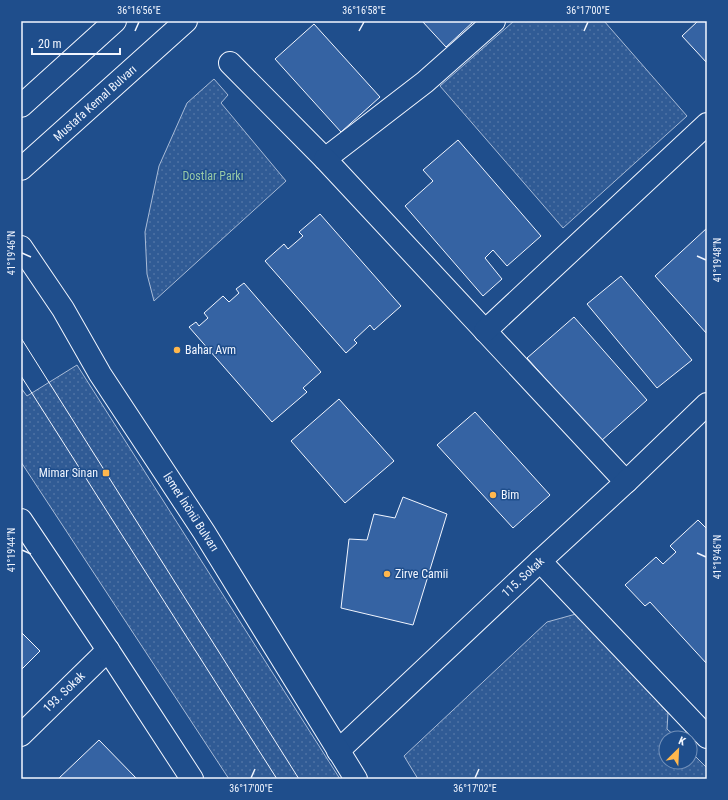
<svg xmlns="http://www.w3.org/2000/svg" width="728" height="800" font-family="'Roboto Condensed',sans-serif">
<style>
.green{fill:url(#green-dots);stroke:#a8bbd7}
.building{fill:#3563a3;stroke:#f2f6ff}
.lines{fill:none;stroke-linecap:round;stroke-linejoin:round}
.minor-casing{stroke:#f2f6ff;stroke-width:24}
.secondary-casing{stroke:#f2f6ff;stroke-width:24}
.primary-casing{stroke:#f2f6ff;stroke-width:24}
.minor{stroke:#1f4e8c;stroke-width:22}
.secondary{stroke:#1f4e8c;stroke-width:22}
.primary{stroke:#1f4e8c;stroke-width:22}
.tram{stroke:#f2f6ff;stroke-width:1}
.ticks{fill:none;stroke:#f2f6ff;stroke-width:1.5}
.poi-dot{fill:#ffb74d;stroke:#1f4e8c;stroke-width:1.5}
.labels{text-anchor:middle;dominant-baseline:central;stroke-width:3;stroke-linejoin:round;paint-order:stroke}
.street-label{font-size:12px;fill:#f2f6ff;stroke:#1f4e8c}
.park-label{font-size:12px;fill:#97c8a6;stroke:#1f4e8c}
.poi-label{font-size:12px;fill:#f2f6ff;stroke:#1f4e8c;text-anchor:start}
.neatline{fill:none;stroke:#f2f6ff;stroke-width:1.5}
.ticks-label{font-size:10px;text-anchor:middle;fill:#f2f6ff}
</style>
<defs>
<pattern id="green-dots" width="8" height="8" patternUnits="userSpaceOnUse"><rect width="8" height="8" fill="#305b95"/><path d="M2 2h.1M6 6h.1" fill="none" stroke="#4e73a5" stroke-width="1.8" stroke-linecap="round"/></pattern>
</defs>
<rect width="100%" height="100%" fill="#1f4e8c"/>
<g class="green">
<path d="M514 21H604L687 116 563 228 440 86Z"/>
<path d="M214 79 228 95 221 103 286 181 154 301 147 274 145 232 159 166 187 103Z"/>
<path d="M77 365 340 779H229L21 462V388L27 396Z"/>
<path d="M576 614 668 713 667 729 677 738H666V762H690V751L707 768V779H418L404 756 547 622Z"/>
</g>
<g class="building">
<path d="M422 21H474L446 47Z"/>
<path d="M698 21H707V63L682 36Z"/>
<path d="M314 24 380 97 341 132 275 59Z"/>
<path d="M458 140 541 236 507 266 493 250 485 258 502 279 483 296 405 206 433 181 423 170Z"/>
<path d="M320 214 401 306 374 330 370 325 354 340 357 343 346 353 265 261 284 244 288 249 303 236 299 232Z"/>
<path d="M707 228V334L655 276Z"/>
<path d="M621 276 692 360 657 388 587 304Z"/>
<path d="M244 283 321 372 303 388 307 392 272 422 189 327 196 322 199 326 208 318 204 313 223 296 229 302 239 293 236 289Z"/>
<path d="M574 317 647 400 601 441 527 358Z"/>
<path d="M339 399 394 461 345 503 291 441Z"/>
<path d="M475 412 550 495 513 528 437 445Z"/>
<path d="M403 497 447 514 413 625 341 608 349 539 367 540 374 514 395 518Z"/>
<path d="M698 520 707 529V664L650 602 645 606 625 585 656 557 663 564 676 552 670 546Z"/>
<path d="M21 632 40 651 21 670Z"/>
<path d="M99 740 137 779H58Z"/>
</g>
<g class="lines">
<g class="minor-casing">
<g id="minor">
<path d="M230 63 325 159 425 82 494 21"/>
<path d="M325 159 626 482"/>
<path d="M485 331 707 124"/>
<path d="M540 561 707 737"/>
<path d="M21 735 108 650"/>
<path d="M338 751 540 561 626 482 707 404"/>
</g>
</g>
<g class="secondary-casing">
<g id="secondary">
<path d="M21 106 115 21"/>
<path d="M21 169 186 21"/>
</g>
</g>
<g class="primary-casing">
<g id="primary">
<path d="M21 247 63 309 100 374 204 532 356 779"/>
<path d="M21 520 108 650 192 779"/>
</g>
</g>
<use href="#minor" class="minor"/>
<use href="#secondary" class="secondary"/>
<use href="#primary" class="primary"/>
<g class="tram">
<path d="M21 338 299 779"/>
<path d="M21 376 277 779"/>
</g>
</g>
<path class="ticks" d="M135 31 139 22M359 31 364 22M584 31 588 22M22 253 31 257M697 256 706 260M22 550 31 554M697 553 706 557M251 778 255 769M475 778 479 769"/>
<g class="poi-dot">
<circle cx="177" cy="350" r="4"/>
<rect x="102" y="469" width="8" height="8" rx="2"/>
<circle cx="493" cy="495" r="4"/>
<circle cx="387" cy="574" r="4"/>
</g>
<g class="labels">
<g class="street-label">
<text transform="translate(95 103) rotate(-42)">Mustafa Kemal Bulvarı</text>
<text transform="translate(191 512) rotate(57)">İsmet İnönü Bulvarı</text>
<text transform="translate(523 577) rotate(-43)">115. Sokak</text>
<text transform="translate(64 692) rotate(-44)">193. Sokak</text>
</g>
<g class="park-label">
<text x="213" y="176">Dostlar Parkı</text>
</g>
<g class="poi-label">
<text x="185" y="350">Bahar Avm</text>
<text x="98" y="473" text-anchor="end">Mimar Sinan</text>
<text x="501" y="495">Bim</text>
<text x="395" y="574">Zirve Camii</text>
</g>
</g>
<rect width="728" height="800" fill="none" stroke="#1f4e8c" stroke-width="44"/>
<g transform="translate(678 750) rotate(24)"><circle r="19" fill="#1f4e8c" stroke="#7391ba"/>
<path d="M0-3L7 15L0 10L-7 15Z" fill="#ffb74d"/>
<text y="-6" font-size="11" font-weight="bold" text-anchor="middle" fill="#f2f6ff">K</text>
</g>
<path d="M32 48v6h88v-6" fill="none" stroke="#f2f6ff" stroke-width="2"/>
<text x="38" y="48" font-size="12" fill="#f2f6ff" stroke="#1f4e8c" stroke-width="3" paint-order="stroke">20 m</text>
<rect x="22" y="22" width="684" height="756" class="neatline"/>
<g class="ticks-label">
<text x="139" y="14">36°16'56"E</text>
<text x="364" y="14">36°16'58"E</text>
<text x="588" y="14">36°17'00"E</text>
<text transform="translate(11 253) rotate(-90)" y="4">41°19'46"N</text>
<text transform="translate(717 260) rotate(-90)" y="4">41°19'48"N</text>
<text transform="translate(11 550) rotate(-90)" y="4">41°19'44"N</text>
<text transform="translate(717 557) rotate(-90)" y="4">41°19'46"N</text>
<text x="251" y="792">36°17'00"E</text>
<text x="475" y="792">36°17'02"E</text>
</g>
</svg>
